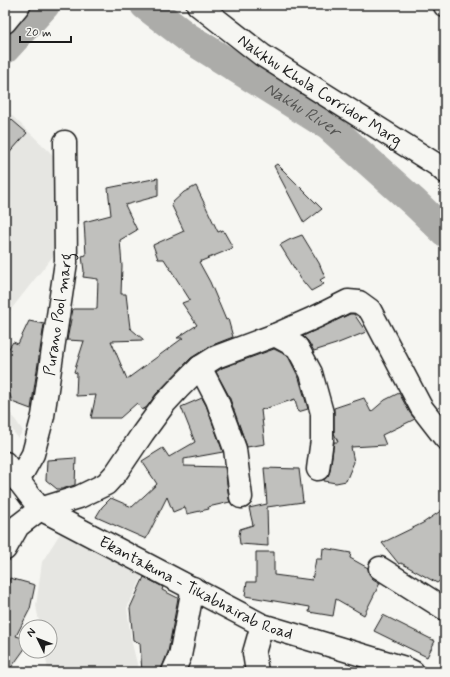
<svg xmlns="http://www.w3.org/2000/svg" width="450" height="677" font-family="Mynerve,sans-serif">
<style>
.built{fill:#e6e6e2}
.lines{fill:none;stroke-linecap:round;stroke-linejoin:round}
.river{stroke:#acaca9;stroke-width:30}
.building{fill:#c0c0bd;stroke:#1c1c1c}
.minor-casing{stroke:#1c1c1c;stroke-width:25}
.major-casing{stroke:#1c1c1c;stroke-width:25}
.minor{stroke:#f6f6f2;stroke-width:22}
.major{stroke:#f6f6f2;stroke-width:22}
.labels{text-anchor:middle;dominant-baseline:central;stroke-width:4;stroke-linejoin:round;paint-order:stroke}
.street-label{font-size:16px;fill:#1c1c1c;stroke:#f6f6f2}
.water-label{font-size:17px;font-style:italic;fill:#565654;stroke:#f6f6f2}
</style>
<rect width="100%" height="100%" fill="#f6f6f2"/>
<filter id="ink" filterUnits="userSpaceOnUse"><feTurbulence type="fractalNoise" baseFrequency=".025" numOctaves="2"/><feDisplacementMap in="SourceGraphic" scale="8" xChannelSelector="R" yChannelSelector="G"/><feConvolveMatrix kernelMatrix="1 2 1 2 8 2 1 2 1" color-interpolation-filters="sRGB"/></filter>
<g filter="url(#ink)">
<g class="built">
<path d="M5 109 54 156 57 251 5 317Z"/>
<path d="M5 405 23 431 18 438 5 420Z"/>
<path d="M61 532 137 568 145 571 127 608 131 639 139 672H48L45 651H50V627H40L36 606 42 562Z"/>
</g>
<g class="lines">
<g class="river">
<path id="s1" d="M145 5 187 37 329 126 415 203 445 232"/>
<path d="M5 49 45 5"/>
</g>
</g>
<g class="building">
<path d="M5 114 27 133 5 158Z"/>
<path d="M277 164 322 209 304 223 274 166Z"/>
<path d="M158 178V196L125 205 137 230 120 240 122 266 121 294H126L130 328 144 340 111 341 127 379 183 338H177L197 325 182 303 190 300 164 259H158L153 245 184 231 171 204 184 192 196 186 218 232 223 230 233 248 199 262 210 282 226 320 228 319 233 337 210 346 191 358 156 394 147 407 142 410 137 403 120 418H91L96 395 76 396 77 373 74 372 84 341 67 340 73 309H97L98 279 83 277 84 271 82 256 86 255 84 222 111 215 108 188Z"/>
<path d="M302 235 319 263 325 277 320 280 324 284 311 291 301 279 280 245 289 240Z"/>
<path d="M350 314H354L366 332 336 344 314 351 308 341 303 336Z"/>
<path d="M29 321 44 324 31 409 12 402 5 378V354L13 342 18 344Z"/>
<path d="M274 349 288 356 299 378 308 409 298 412 295 399 261 410 265 444 247 447 229 396 216 372 222 368Z"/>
<path d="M399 393 410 413 415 419 382 435 386 445 351 447 354 462 346 481 336 483 324 481V479L328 476 330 471 334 442H338L334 433V408L364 398 371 412 385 400Z"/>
<path d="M202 398 206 405 223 452 184 459V466L225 467 229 499 230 502 208 507 209 509 187 514 185 507 173 512 167 497 146 539 96 517 102 507 111 498 132 507 157 484 142 461 163 448 169 457 195 442 181 407Z"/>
<path d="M76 458 75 485 62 489H57L46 480 47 460Z"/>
<path d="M264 468 299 469 303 502 267 507 268 546 240 544 239 536 240 529 253 525 249 508 267 504Z"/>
<path d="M445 508V577L437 583 401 563 399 564 382 543 423 523Z"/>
<path d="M323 548 351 553 350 558 368 568 369 574 373 579 380 583 364 615 336 599 333 616 309 612 310 607 245 596 247 582H256V552H274V575L312 580 316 559H322Z"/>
<path d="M144 577 163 587 162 590 178 598 168 652 162 667 161 672H142L140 643 133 640 130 608Z"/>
<path d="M10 578 35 585 30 609 16 636 26 639V647L8 672H5V600Z"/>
<path d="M383 615 435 641 427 657 374 631Z"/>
</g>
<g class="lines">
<g class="minor-casing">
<g id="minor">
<path id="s2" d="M198 5 262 55 437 165 445 172"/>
<path d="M445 5V6"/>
<path d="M5 22 19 5"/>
<path d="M275 335 297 347 311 373 322 413V440L318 469"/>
<path d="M200 367 217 400 235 449 241 497"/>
<path id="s3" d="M18 481 33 454 43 416 66 262 65 142"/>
<path d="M5 549 18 526 40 509 79 497 106 484 116 473 143 433 165 403 178 389 200 367 216 357 275 335 318 316 348 301 359 302 370 310 421 407 445 438"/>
<path d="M380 568 445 609"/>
<path d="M173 672 180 656 193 588"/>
<path d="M257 672 254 653 262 625"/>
</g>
</g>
<g class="major-casing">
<g id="major">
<path id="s4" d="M5 463 40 509 52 515 262 625 405 668 413 672"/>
</g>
</g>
<use href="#minor" class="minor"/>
<use href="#major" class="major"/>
</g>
</g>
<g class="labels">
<g class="street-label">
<text stroke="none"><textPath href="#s2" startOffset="149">Nakkhu Khola Corridor Marg</textPath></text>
<text stroke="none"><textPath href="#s3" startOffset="173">Purano Pool marg</textPath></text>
<text stroke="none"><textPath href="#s4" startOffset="233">Ekantakuna - Tikabhairab Road</textPath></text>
</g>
<g class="water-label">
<text stroke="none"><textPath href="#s1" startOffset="189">Nakhu River</textPath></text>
</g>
</g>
<rect width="450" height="677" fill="none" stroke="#f6f6f2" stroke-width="20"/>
<rect x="10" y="10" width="430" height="657" fill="none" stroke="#1c1c1c" stroke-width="1.5" filter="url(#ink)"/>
<g transform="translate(38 639) rotate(313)"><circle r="19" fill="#f6f6f2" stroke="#9f9f9c"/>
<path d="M0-3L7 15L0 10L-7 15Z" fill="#1c1c1c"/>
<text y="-6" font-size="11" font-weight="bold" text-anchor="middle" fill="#1c1c1c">N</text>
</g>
<path d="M20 36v6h51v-6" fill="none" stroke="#1c1c1c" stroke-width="2"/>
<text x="26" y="36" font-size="12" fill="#1c1c1c" stroke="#f6f6f2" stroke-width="3" paint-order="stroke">20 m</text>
</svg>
